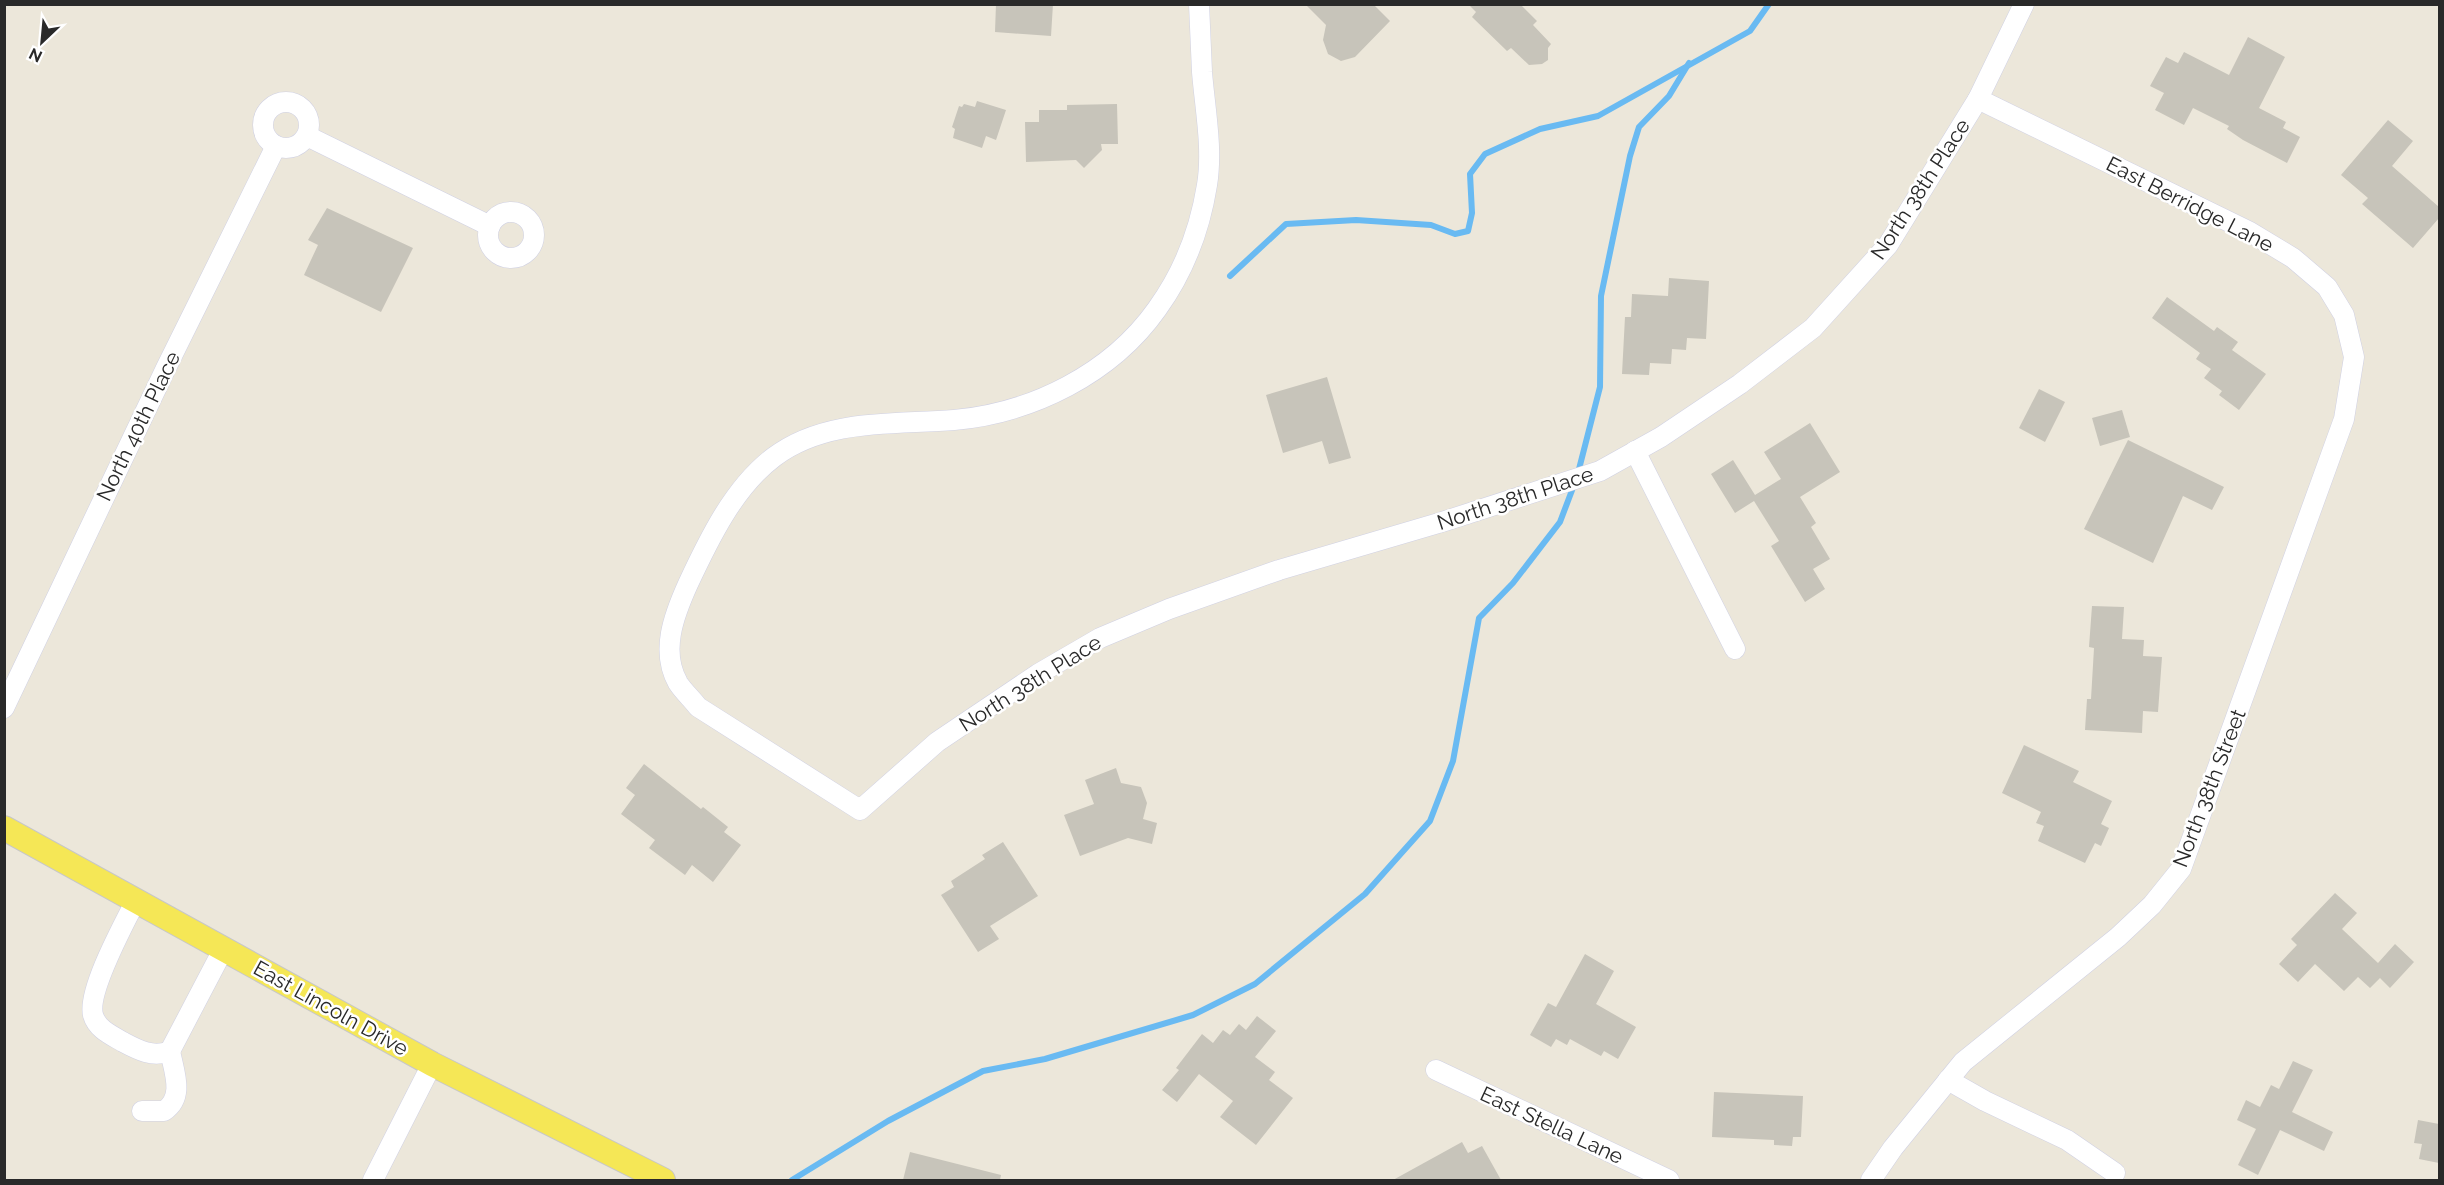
<svg xmlns="http://www.w3.org/2000/svg" width="2444" height="1185" font-family="Raleway,sans-serif">
<style>
.lines{fill:none;stroke-linecap:round;stroke-linejoin:round}
.stream{stroke:#69baf2;stroke-width:6}
.building{fill:#c7c4ba}
.minor-casing{stroke:#d0d1e3;stroke-width:21}
.major-casing{stroke:#c7c7c7;stroke-width:26}
.minor{stroke:#fff;stroke-width:20}
.major{stroke:#f5e756;stroke-width:24}
.labels{text-anchor:middle;dominant-baseline:central;stroke-width:5;stroke-linejoin:round;paint-order:stroke}
.street-label{font-size:21px;fill:#292929;stroke:#fff}
</style>
<rect width="100%" height="100%" fill="#ece7da"/>
<g class="lines">
<g class="stream">
<path d="M1230 276 1286 224 1356 220 1431 225 1455 234 1468 231 1472 213 1470 174 1485 154 1540 129 1598 116 1750 31 1769 4"/>
<path d="M1578 473 1600 387 1601 296 1630 156 1639 127 1669 96 1689 63"/>
<path d="M792 1180 888 1121 983 1071 1045 1059 1193 1015 1255 984 1365 894 1430 821 1453 761 1479 618 1513 583 1560 522 1574 485"/>
</g>
</g>
<g class="building">
<path d="M996 4H1053L1051 36 995 32Z"/>
<path d="M1305 4H1373L1390 21 1355 57 1341 61 1328 54 1323 40 1326 25Z"/>
<path d="M1468 4H1520L1537 21 1533 25 1551 44 1548 48V60L1542 64 1529 65 1511 48 1507 51 1472 17 1476 12Z"/>
<path d="M2248 37 2285 57 2259 108 2286 122 2283 128 2300 137 2287 163 2243 140 2227 129 2229 126 2193 108 2184 125 2155 110 2164 93 2150 86 2166 57 2178 63 2184 52 2229 75Z"/>
<path d="M977 101 1006 110 996 140 986 136 982 148 953 138 955 129 952 127 959 106 962 107 964 104 975 107Z"/>
<path d="M1117 104 1118 144H1101L1102 150 1084 168 1076 160 1026 162 1025 122H1039V110H1067V105Z"/>
<path d="M2388 120 2413 141 2392 166 2439 207V218L2413 248 2362 204 2368 198 2341 175Z"/>
<path d="M327 208 413 248 381 312 304 275 318 245 308 240Z"/>
<path d="M1669 278 1709 281 1706 339 1687 338 1686 350 1672 349 1671 364 1650 363 1649 375 1622 374 1625 317H1631L1632 294 1668 296Z"/>
<path d="M2167 297 2214 331 2217 327 2238 342 2232 350 2266 374 2239 410 2219 395 2222 391 2204 378 2211 369 2196 359 2200 353 2152 318Z"/>
<path d="M1327 377 1351 458 1329 464 1322 441 1283 453 1266 395Z"/>
<path d="M2039 389 2065 402 2045 442 2019 428Z"/>
<path d="M2122 410 2130 437 2100 446 2092 418Z"/>
<path d="M1810 423 1840 472 1800 497 1816 523 1811 527 1830 559 1813 569 1825 589 1805 602 1771 546 1779 541 1754 501 1735 513 1711 474 1733 460 1755 495 1781 479 1764 452Z"/>
<path d="M2128 440 2224 487 2212 510 2183 496 2153 563 2084 529Z"/>
<path d="M2092 606 2124 607 2122 639 2144 640 2143 656 2162 657 2158 712 2143 711 2142 733 2085 730 2087 699H2091L2094 648 2089 647Z"/>
<path d="M2024 745 2079 771 2073 782 2112 801 2101 824 2109 828 2101 846 2095 843 2085 863 2038 841 2044 826 2036 823 2041 812 2002 793Z"/>
<path d="M644 764 701 809 703 807 728 827 724 832 741 845 713 882 692 865 685 875 649 848 655 840 621 814 635 795 626 788Z"/>
<path d="M1116 768 1121 783 1141 787 1147 803 1143 819 1157 823 1152 844 1128 838 1080 856 1064 815 1094 804 1085 780Z"/>
<path d="M1003 842 1038 896 990 926 999 939 978 952 941 895 954 887 951 881 985 859 982 855Z"/>
<path d="M2335 893 2357 913 2342 929 2378 963 2395 944 2414 962 2390 988 2380 978 2370 988 2358 977 2344 991 2315 964 2298 982 2279 964 2297 945 2291 939Z"/>
<path d="M1585 954 1614 971 1596 1004 1636 1027 1618 1059 1604 1051 1601 1056 1570 1039 1567 1045 1556 1039 1551 1047 1530 1035 1548 1003 1556 1007Z"/>
<path d="M1257 1016 1276 1031 1255 1057 1275 1072 1269 1080 1293 1098 1256 1145 1220 1117 1233 1101 1199 1074 1177 1102 1162 1090 1179 1070 1176 1068 1202 1034 1213 1043 1223 1030 1230 1035 1239 1024 1246 1030Z"/>
<path d="M2293 1061 2313 1070 2292 1112 2333 1132 2324 1151 2280 1130 2258 1175 2238 1165 2256 1129 2237 1120 2246 1100 2260 1107 2271 1085 2279 1089Z"/>
<path d="M1714 1092 1803 1096 1801 1137H1793L1792 1146 1774 1145V1140L1712 1137Z"/>
<path d="M2418 1120 2439 1124V1163L2419 1159 2422 1144 2414 1143Z"/>
<path d="M1462 1142 1468 1153 1482 1146 1501 1180H1393Z"/>
<path d="M910 1152 1001 1175 1000 1180H903Z"/>
</g>
<g class="lines">
<g class="minor-casing">
<g id="minor">
<path d="M1199 4C1200 27 1201 49 1202 72 1205 109 1213 149 1207 185 1200 229 1183 273 1157 309 1111 374 1032 413 954 420 894 425 826 418 774 457 734 487 709 539 688 584 674 615 660 651 678 683 683 691 692 699 698 707L860 810 937 742 1038 674 1100 638 1169 609 1279 570 1442 522 1600 471 1661 437 1740 384 1813 328 1888 245 1978 99 2024 4"/>
<circle cx="286" cy="125" r="23"/>
<path d="M307 136 490 226"/>
<circle cx="511" cy="235" r="23"/>
<path d="M1635 451 1735 649"/>
<path d="M4 708 166 368 276 146"/>
<path d="M136 900C124 924 87 991 93 1015 97 1029 111 1035 123 1042 138 1050 153 1058 170 1051L224 948"/>
<path d="M1436 1070 1669 1180"/>
<path d="M1948 1080 1985 1101 2067 1140 2115 1173"/>
<path d="M142 1111H164C185 1097 174 1072 170 1051"/>
<path d="M373 1180 432 1064"/>
<path d="M1871 1180 1893 1148 1963 1062 2118 937 2152 905 2181 869 2344 419 2354 357 2344 315 2327 287 2293 258 2250 232 1978 99"/>
</g>
</g>
<g class="major-casing">
<path id="major" d="M4 828 432 1064 663 1180"/>
</g>
<use href="#minor" class="minor"/>
<use href="#major" class="major"/>
</g>
<g class="labels">
<g class="street-label">
<text transform="translate(1920 189) rotate(-57)">North 38th Place</text>
<text transform="translate(2190 204) rotate(27)">East Berridge Lane</text>
<text transform="translate(138 426) rotate(-64)">North 40th Place</text>
<text transform="translate(1515 498) rotate(-18)">North 38th Place</text>
<text transform="translate(1030 683) rotate(-32)">North 38th Place</text>
<text transform="translate(2209 788) rotate(-69)">North 38th Street</text>
<text transform="translate(331 1008) rotate(29)">East Lincoln Drive</text>
<text transform="translate(1552 1125) rotate(25)">East Stella Lane</text>
</g>
</g>
<rect width="2444" height="1185" fill="none" stroke="#292929" stroke-width="12"/>
<g transform="translate(42 42) rotate(206)" stroke="#ffffff" stroke-width="4.5" paint-order="stroke">
<path d="M0-4.5L10 22L0 15L-10 22Z" fill="#292929"/>
<text y="-9" font-size="16" font-weight="bold" text-anchor="middle" fill="#292929">N</text>
</g>
</svg>
